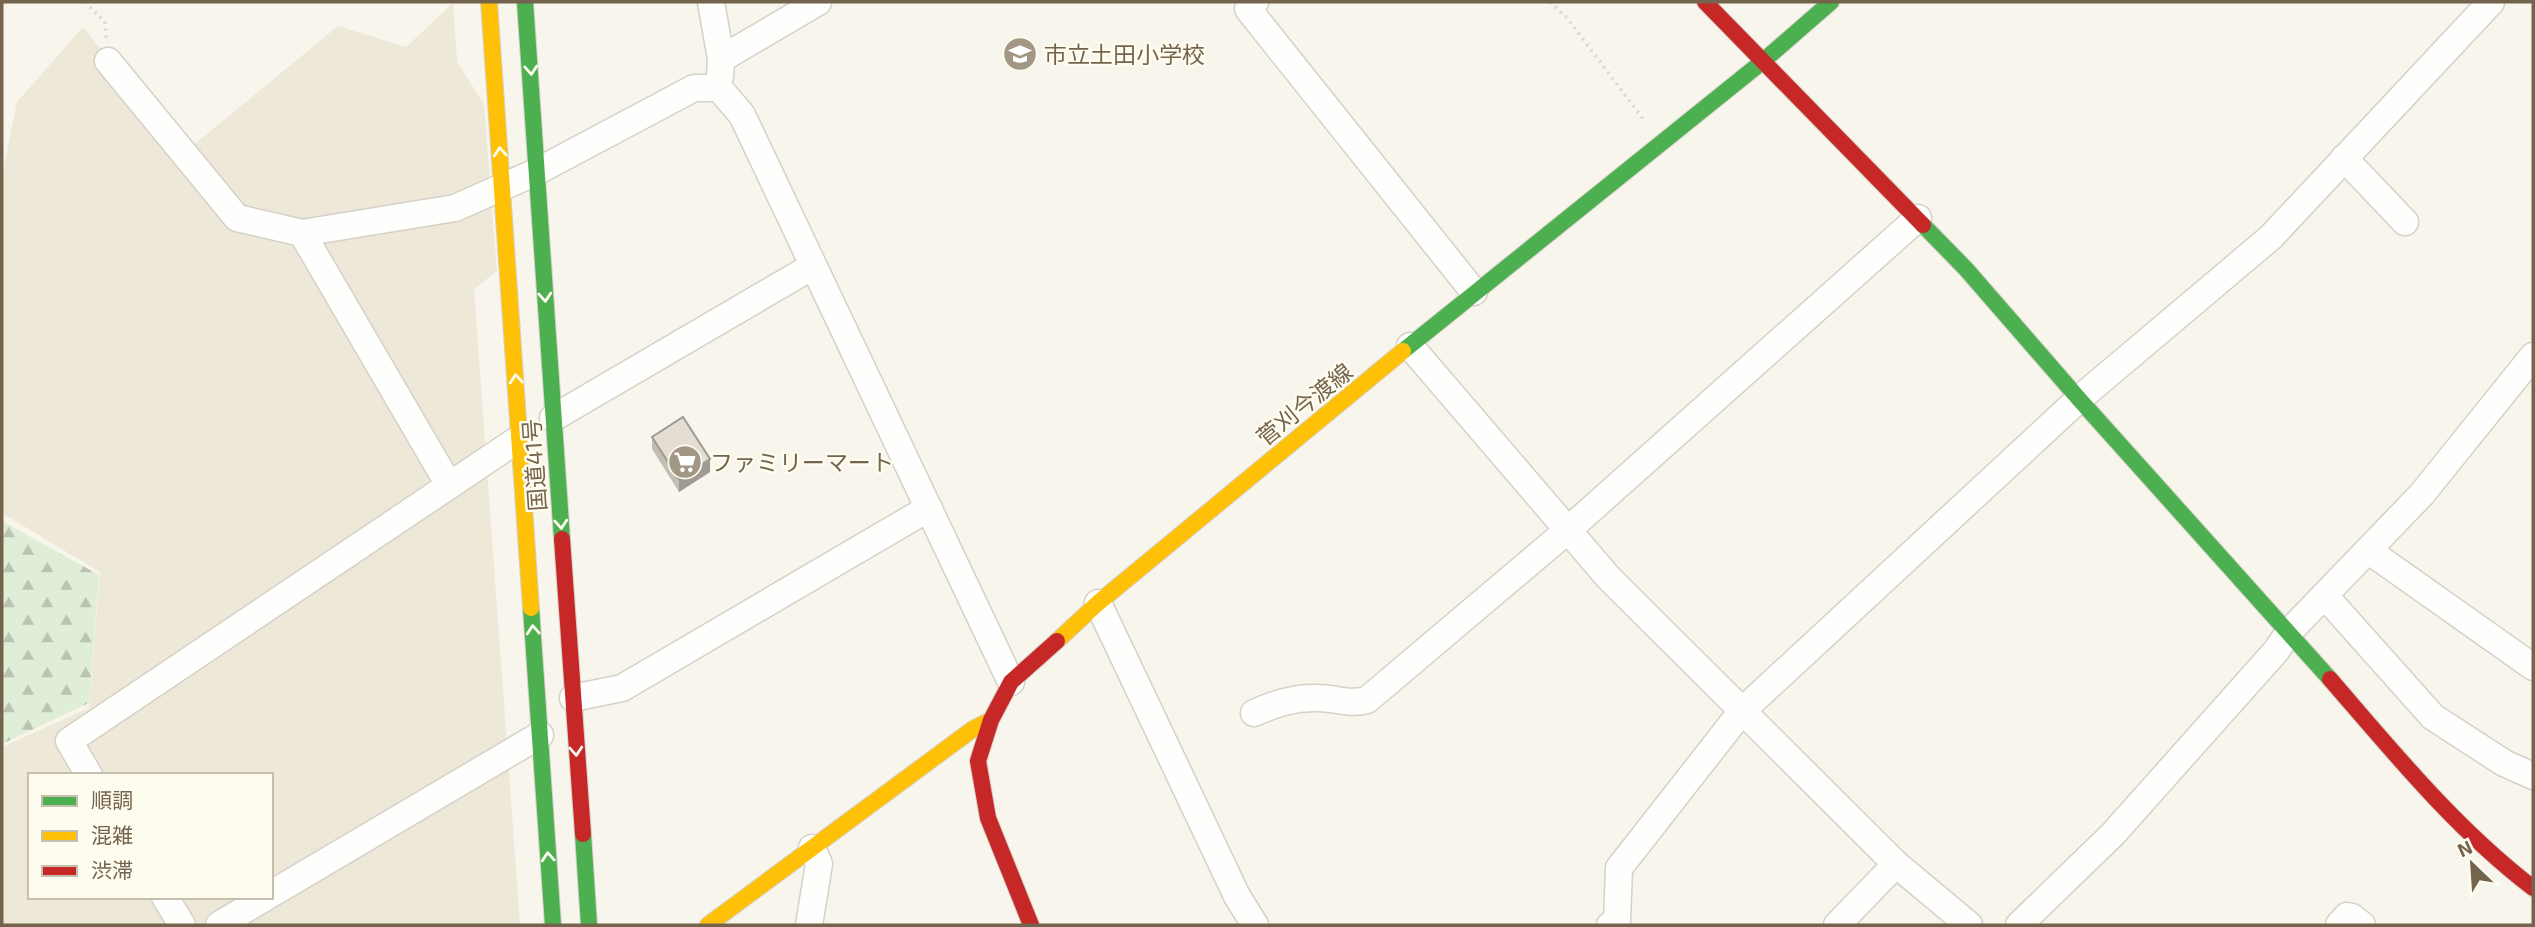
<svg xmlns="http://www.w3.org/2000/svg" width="2535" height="927" font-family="'Exo 2','Noto Sans JP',sans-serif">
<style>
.residential{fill:#eee8d9;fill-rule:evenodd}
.forest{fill:url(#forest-firs)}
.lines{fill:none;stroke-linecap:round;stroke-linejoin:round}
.street-casing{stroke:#d5d1c9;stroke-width:29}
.fast-casing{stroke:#d5d0c8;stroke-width:18}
.slow-casing{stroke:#d5d0c8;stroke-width:18}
.jam-casing{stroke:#d5d0c8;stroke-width:18}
.path{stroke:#dad5ce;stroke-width:3.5;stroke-dasharray:2 5;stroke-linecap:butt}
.street{stroke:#fefefc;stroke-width:26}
.fast{stroke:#4caf50;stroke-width:16}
.slow{stroke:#ffc107;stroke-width:16}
.jam{stroke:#c62828;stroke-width:16}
.wall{fill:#c3beb5}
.shaded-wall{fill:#9f9b94}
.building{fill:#e3ddd3;stroke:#9f9b94;stroke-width:2}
.oneway{stroke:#fefcee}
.labels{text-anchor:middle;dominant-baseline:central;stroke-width:5;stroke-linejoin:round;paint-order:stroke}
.poi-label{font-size:23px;fill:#75644d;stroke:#fefcee;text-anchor:start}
.street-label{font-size:23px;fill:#75644d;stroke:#fefcee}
</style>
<defs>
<pattern id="forest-firs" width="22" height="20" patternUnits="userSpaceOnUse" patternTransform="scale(1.75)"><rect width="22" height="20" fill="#e0eed8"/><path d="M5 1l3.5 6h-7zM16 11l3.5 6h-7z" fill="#bac4b1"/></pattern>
</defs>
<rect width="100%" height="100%" fill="#f7f5ec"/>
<path class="residential" d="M453 3 457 62 484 104 497 271 474 289 520 925H2V747L89 708 100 572 2 513V177L17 102 83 27 184 153 338 26 406 47ZM30 775H271V897H30Z"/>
<path class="forest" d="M2 521 99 575 89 703 2 744Z"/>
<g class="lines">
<g class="street-casing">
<g id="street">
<path d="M711 2 721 59 720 76"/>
<path d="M1255 2 1248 9 1474 292"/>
<path d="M721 59 818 2"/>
<path d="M108 61 237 218 302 233"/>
<path d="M2344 158 2405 222"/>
<path d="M1410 346 1608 577 1896 864 1969 925"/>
<path d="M553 418 813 266"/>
<path d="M449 485 302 233 455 208 536 172 694 88H719L742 115 1011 682"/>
<path d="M2369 551 2533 667"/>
<path d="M2325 596 2433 717 2504 763 2533 776"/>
<path d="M1098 603 1237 896 1255 925"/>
<path d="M573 698 622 688 929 508"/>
<path d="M1254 713C1275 704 1294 697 1318 698 1336 698 1349 705 1367 700L1568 530 1918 218"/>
<path d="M89 775 69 741 520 438"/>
<path d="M271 894 540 735"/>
<path d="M165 897 182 925"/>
<path d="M219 925 266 897"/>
<path d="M809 925 819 864 812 848"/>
<path d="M1610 925 1617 921 1619 868 1742 711 2079 399 2271 237 2491 2"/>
<path d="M1837 925 1896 864"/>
<path d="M2019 925 2113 834 2276 651 2289 632 2422 494 2533 356"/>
<path d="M2339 925 2347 916 2352 917 2362 925"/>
</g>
</g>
<g class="fast-casing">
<g id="fast">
<path d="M525 2 562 539"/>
<path d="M1923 225 1966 269 2079 399 2330 679"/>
<path d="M1403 351 1762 62 1831 2"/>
<path d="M531 608 553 925"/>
<path d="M583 834 589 925"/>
</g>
</g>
<g class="slow-casing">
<g id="slow">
<path d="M489 2 531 608"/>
<path d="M1057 641 1098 603 1403 351"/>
<path d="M708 925 973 729 991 720"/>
</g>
</g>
<g class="jam-casing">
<g id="jam">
<path d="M1705 2 1923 225"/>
<path d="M562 539 583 834"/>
<path d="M2330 679C2394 753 2455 828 2533 888"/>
<path d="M1031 925 988 818 978 761 991 720 1011 682 1057 641"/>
</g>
</g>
<g class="path">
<path d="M85 2 105 22 106 38"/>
<path d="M1550 2 1567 18 1644 120"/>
</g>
<use href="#street" class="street"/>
<use href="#fast" class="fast"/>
<use href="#slow" class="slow"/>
<use href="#jam" class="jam"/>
</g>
<path class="wall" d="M652 437 710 472 679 492 652 449Z"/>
<path class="shaded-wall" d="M710 459V472L679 492V479Z"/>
<path class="building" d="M683 417 710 459 679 479 652 437Z"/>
<defs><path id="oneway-chevron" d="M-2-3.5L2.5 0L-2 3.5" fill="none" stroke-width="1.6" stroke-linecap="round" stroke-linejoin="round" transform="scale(1.75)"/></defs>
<g class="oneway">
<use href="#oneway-chevron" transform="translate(531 70) rotate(86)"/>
<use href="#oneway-chevron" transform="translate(500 152) rotate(-94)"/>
<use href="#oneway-chevron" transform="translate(545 297) rotate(86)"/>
<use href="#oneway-chevron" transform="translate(516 379) rotate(-94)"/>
<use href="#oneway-chevron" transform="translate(561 524) rotate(86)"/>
<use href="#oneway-chevron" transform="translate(533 630) rotate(-94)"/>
<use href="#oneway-chevron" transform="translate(576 751) rotate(86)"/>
<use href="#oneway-chevron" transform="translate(548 857) rotate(-94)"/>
</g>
<defs>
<g id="school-disc" transform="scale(1.75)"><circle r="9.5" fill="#a29785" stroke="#fefcee"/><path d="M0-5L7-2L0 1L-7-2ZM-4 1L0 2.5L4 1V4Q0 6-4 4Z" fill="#fff"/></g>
<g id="supermarket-disc" transform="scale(1.75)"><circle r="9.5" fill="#a29785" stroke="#fefcee"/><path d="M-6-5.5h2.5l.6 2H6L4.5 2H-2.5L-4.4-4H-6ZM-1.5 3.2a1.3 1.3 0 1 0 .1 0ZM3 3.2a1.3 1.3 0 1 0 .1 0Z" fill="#fff"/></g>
</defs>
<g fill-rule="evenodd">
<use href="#school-disc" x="1020" y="54"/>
<use href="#supermarket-disc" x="685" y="462"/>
</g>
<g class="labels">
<g class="poi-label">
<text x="1044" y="54">市立土田小学校</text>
<text x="710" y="462">ファミリーマート</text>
</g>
<g class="street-label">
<text transform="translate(1304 404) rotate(-39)">菅刈今渡線</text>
<text transform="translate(534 465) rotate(-94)">国道41号</text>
</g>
</g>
<rect width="2535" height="927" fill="none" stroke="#75644d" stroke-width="7"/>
<rect x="28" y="773" width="245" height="126" fill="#fefcee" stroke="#c7bfae" stroke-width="2"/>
<rect x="42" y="796" width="35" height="10" fill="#4caf50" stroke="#c7bfae" stroke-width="2"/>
<text x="91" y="808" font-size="21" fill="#75644d">順調</text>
<rect x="42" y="831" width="35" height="10" fill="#ffc107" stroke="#c7bfae" stroke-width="2"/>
<text x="91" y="843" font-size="21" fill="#75644d">混雑</text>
<rect x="42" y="866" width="35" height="10" fill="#c62828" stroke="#c7bfae" stroke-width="2"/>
<text x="91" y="878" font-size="21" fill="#75644d">渋滞</text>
<g transform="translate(2472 864) rotate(335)" stroke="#fefcee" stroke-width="5" paint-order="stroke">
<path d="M0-5L12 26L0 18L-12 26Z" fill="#75644d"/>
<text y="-10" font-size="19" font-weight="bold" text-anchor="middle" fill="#75644d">N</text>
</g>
</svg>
